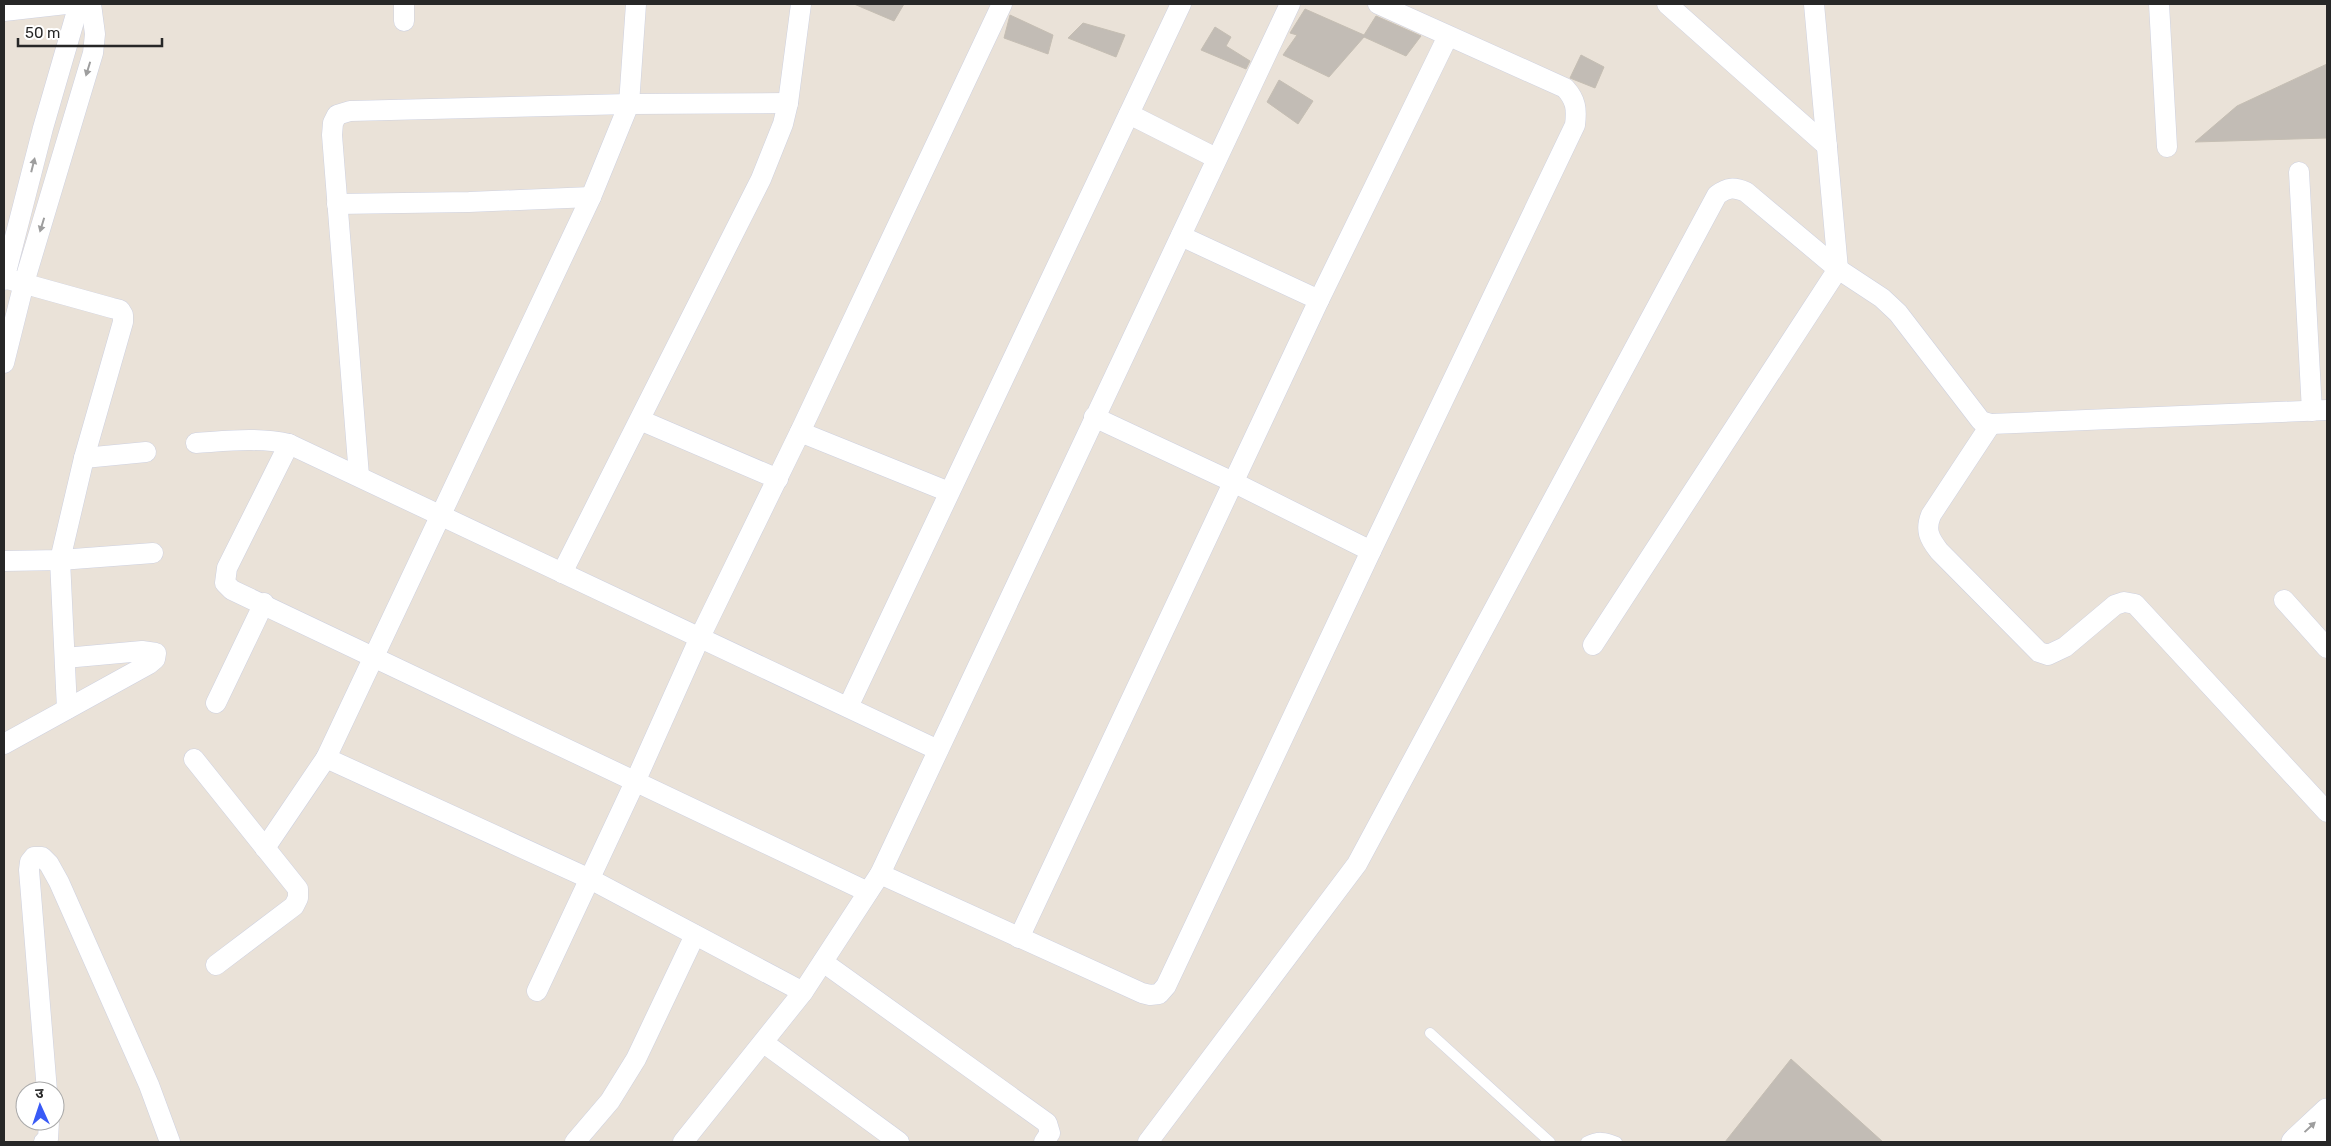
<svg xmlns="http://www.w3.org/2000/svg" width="2331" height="1146" font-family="Rubik,'Noto Sans Devanagari',sans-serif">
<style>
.building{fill:#c2bcb5;stroke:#c5beb3}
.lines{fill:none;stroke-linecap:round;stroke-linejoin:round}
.service-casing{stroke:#ced1e0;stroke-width:11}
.minor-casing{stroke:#ced1e0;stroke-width:21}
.tertiary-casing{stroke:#ced1e0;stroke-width:26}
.service{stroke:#fff;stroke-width:10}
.minor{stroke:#fff;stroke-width:20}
.tertiary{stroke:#fff;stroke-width:25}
.oneway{fill:#9e9e9e}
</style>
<rect width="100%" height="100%" fill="#eae2d8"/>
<g class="building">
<path d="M854 4H904L894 21Z"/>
<path d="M1305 9 1364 35 1376 16 1421 36 1406 56 1364 37 1329 77 1283 55 1297 35 1290 33Z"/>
<path d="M1010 15 1053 35 1048 54 1004 38Z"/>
<path d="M1083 23 1125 35 1116 57 1068 38Z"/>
<path d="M1215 27 1231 37 1226 46 1250 61 1246 69 1201 50Z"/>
<path d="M1581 55 1604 67 1595 88 1570 78Z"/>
<path d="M2327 64V138L2195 142 2237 106Z"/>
<path d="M1279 80 1313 101 1298 124 1267 102Z"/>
<path d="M1791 1059 1883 1142H1725Z"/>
</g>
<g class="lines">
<g class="service-casing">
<g id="service">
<path d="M1430 1033 1550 1142"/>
<path d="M1586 1142C1597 1136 1606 1137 1617 1142"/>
</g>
</g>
<g class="minor-casing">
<g id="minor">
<path d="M636 4 629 104 591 197 326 758 590 879 803 992 880 874 1290 4"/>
<path d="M1667 4 1827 146"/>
<path d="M2159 4 2167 147"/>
<path d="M4 11 66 4"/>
<path d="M404 21V4"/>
<path d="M1129 114 1216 158"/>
<path d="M2299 172 2312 411"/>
<path d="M337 204 469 202 591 197"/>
<path d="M1181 236 1319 300"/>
<path d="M4 278 112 308 120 310 123 315V322L84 458 60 560 67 709"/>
<path d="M4 280 43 128 79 4"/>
<path d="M4 363 24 283 93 53 95 34 91 4"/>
<path d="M1094 417 1233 482 1371 551"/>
<path d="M640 420 778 479"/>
<path d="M1991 424 1931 515C1925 530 1929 538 1939 551L2039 652 2048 655 2065 647 2115 605 2124 602 2135 604 2327 812"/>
<path d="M800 432 949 492"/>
<path d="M196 443C227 441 258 437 289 444"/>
<path d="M84 458 146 452"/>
<path d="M359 476 332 135 333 123 337 115 350 111 629 104 788 103"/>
<path d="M4 561 60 560 153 553"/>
<path d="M562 573 761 179 783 124 788 103 801 4"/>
<path d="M2284 600 2327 648"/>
<path d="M1593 645 1838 269 1814 4"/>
<path d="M216 703 264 603"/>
<path d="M848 707 1181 4"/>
<path d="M4 744 149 664 155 659 156 653 142 651 65 658"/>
<path d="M194 759 298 889V898L294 906 216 965"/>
<path d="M265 848 326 758"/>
<path d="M880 874 1142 993 1150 995 1159 994 1166 986 1371 551 1575 125C1577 109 1576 100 1565 88L1378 4"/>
<path d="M868 892 232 590 225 583 227 568 289 444 938 750"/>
<path d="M1019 938 1319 300 1448 36"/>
<path d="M823 962 1047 1123 1050 1133 1044 1142"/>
<path d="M537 991 635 782 700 637 800 432 1002 4"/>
<path d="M764 1043 899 1142"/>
<path d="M47 1091 29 870 30 862 34 857H42L49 864 59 882 149 1085 170 1142"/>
<path d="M44 1142 48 1139 49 1121"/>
<path d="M575 1142 610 1101 636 1059 695 935"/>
<path d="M683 1142 803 992"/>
<path d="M1148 1142 1357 864 1717 195C1728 187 1734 187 1746 192L1838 269 1882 298 1898 313 1981 421 1991 424 2327 410"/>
</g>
</g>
<g class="tertiary-casing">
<g id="tertiary">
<path d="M2294 1142 2327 1111"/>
<path d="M2321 1142 2327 1136"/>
</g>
</g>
<use href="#service" class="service"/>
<use href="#minor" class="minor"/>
<use href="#tertiary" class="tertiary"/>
</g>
<defs><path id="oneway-solid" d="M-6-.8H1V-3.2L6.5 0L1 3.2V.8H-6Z" transform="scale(1.25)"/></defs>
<g class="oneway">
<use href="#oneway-solid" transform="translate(88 69) rotate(107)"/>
<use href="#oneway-solid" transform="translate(33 165) rotate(-76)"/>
<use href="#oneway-solid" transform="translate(42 225) rotate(107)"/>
<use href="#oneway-solid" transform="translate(2310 1127) rotate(-43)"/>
</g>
<rect width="2331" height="1146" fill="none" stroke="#272727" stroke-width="10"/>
<g transform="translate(40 1106) rotate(357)"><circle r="24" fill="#ffffff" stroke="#a9a9a9"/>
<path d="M0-4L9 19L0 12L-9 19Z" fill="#395af6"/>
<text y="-8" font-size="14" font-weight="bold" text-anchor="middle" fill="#272727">उ</text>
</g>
<path d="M18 38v8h144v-8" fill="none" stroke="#272727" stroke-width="2.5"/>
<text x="25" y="38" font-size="15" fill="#272727" stroke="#ffffff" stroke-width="4" paint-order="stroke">50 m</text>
</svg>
